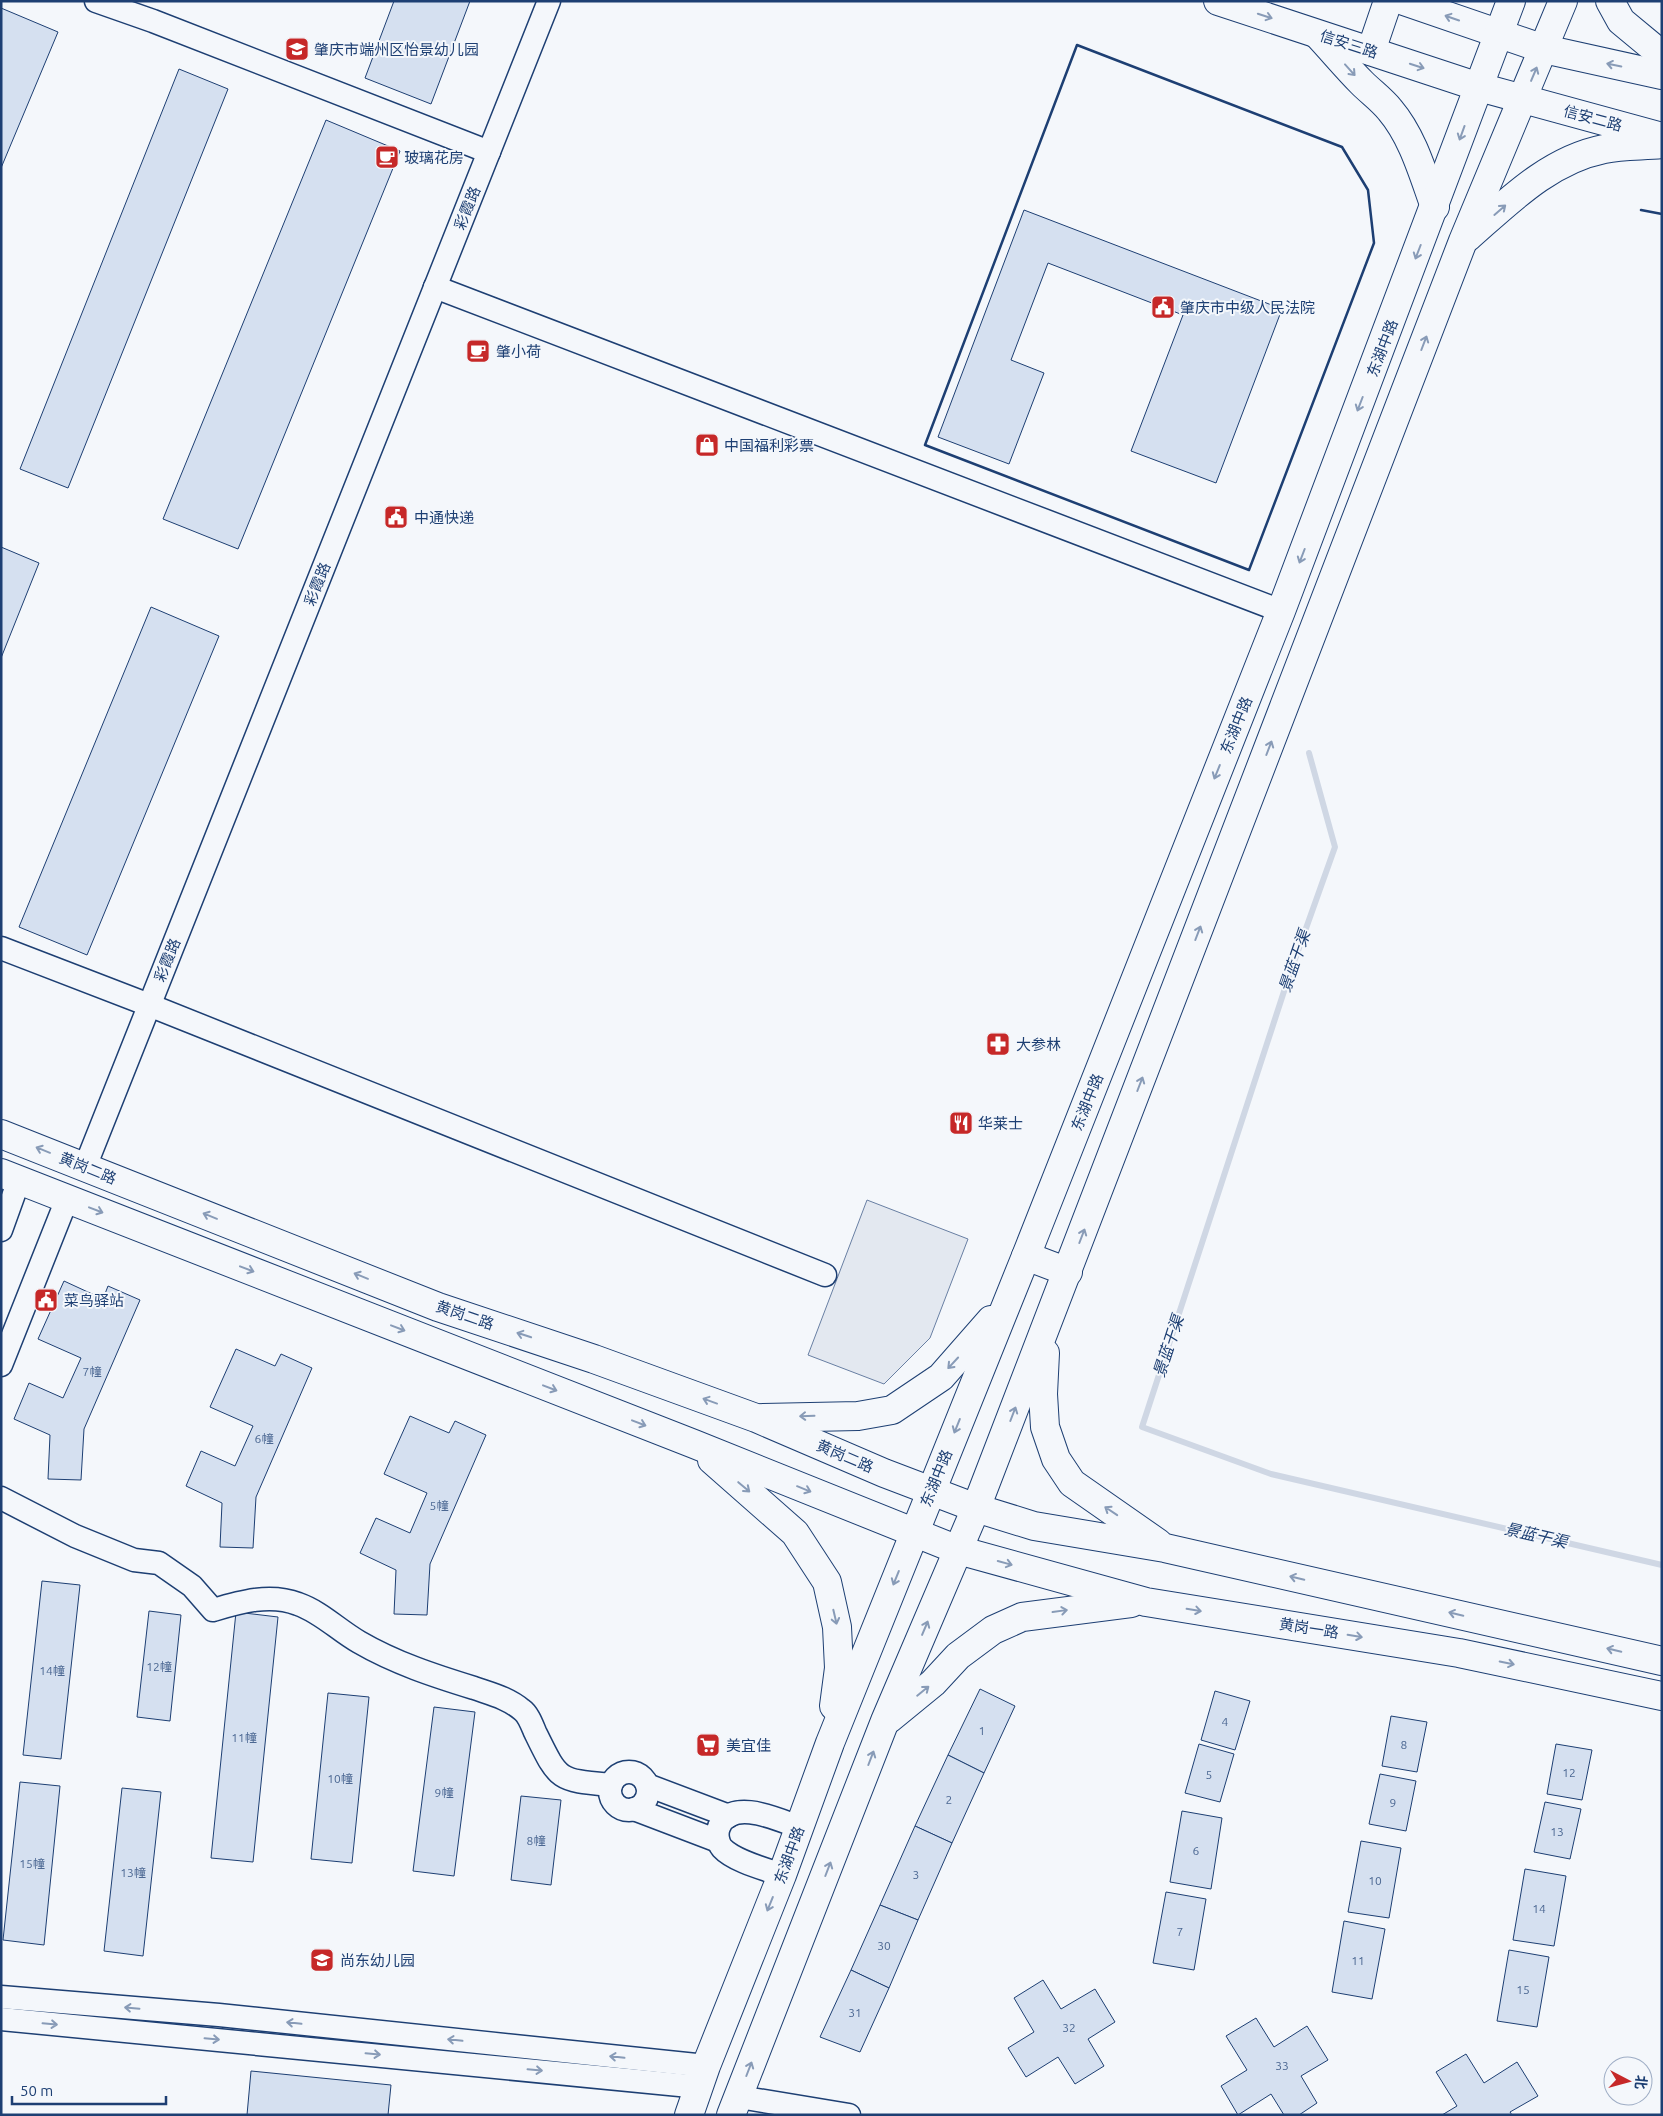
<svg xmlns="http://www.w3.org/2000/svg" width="1663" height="2116" font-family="Ubuntu,'Noto Sans SC',sans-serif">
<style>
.parking{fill:#e3e8f0;stroke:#687fa3}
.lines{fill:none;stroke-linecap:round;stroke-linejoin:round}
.stream{stroke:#cfd7e4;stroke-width:6}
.building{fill:#d5e0f0;stroke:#1d3f73}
.minor-casing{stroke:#1d3f73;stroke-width:25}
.major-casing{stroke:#1d3f73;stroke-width:30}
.minor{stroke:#f4f7fb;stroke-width:22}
.major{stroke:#f4f7fb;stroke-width:28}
.wall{stroke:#1d3f73;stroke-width:2.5}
.oneway{stroke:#889bb7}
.labels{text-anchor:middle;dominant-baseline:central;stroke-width:4;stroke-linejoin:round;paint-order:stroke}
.number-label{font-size:12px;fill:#4b6792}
.street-label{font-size:15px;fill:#1d3f73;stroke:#f4f7fb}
.poi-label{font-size:15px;fill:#1d3f73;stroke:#f4f7fb;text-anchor:start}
.water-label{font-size:16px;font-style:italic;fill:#1d3f73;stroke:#f4f7fb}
</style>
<rect width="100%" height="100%" fill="#f4f7fb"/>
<path class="parking" d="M867 1200 968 1239 930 1338 884 1384 808 1355Z"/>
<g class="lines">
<path class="stream" d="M1309 753 1335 847 1289 976 1142 1427 1271 1474 1662 1565"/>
</g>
<g class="building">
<path d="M394 1H470L431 104 365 78Z"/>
<path d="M1 8 58 32 1 168Z"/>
<path d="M179 69 228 89 68 488 20 469Z"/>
<path d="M326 120 400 151 238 549 163 519Z"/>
<path d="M1024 210 1282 309 1216 483 1131 451 1183 315 1048 263 1011 360 1044 373 1009 464 938 437Z"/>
<path d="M1 547 39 563 1 658Z"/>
<path d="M151 607 219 636 87 955 19 927Z"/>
<path d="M64 1281 103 1299 108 1286 140 1300 84 1429 81 1480 48 1479 50 1435 14 1419 29 1383 63 1398 81 1358 38 1339Z"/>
<path d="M236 1349 275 1366 281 1354 312 1368 256 1497 253 1548 220 1547 222 1503 186 1486 201 1451 235 1466 253 1426 210 1407Z"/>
<path d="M410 1416 449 1433 455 1421 486 1435 430 1564 427 1615 394 1614 396 1570 360 1553 376 1518 410 1533 427 1493 384 1474Z"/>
<path d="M42 1581 80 1585 61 1759 23 1755Z"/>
<path d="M149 1611 181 1615 170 1721 137 1717Z"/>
<path d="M236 1612 278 1617 253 1862 211 1858Z"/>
<path d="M980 1689 1015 1706 984 1773 948 1755Z"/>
<path d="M1215 1691 1250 1701 1235 1750 1201 1740Z"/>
<path d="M328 1693 369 1697 352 1863 311 1859Z"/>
<path d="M434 1707 475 1712 454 1876 413 1871Z"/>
<path d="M1391 1716 1427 1722 1417 1772 1382 1766Z"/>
<path d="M1199 1744 1234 1754 1220 1802 1185 1793Z"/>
<path d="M1556 1744 1592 1750 1582 1800 1547 1794Z"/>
<path d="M948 1755 984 1773 952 1843 915 1826Z"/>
<path d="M1380 1774 1416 1781 1406 1831 1369 1824Z"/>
<path d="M20 1782 60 1786 44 1945 3 1940Z"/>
<path d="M122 1788 161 1792 143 1956 104 1951Z"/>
<path d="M521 1796 561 1800 551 1885 511 1880Z"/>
<path d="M1545 1802 1581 1809 1570 1859 1534 1852Z"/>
<path d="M1182 1811 1222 1818 1211 1889 1170 1882Z"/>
<path d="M915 1826 952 1843 918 1920 880 1905Z"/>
<path d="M1361 1841 1401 1848 1389 1918 1348 1912Z"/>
<path d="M1525 1869 1566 1876 1554 1946 1513 1940Z"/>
<path d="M1166 1892 1206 1899 1194 1970 1153 1963Z"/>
<path d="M880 1905 918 1920 889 1988 851 1970Z"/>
<path d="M1344 1921 1385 1929 1372 1999 1332 1992Z"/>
<path d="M1509 1950 1549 1957 1537 2027 1497 2021Z"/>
<path d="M851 1970 889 1988 860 2052 820 2037Z"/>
<path d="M1043 1980 1061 2009 1095 1989 1115 2022 1088 2039 1104 2066 1075 2084 1058 2057 1026 2077 1008 2048 1034 2032 1014 1998Z"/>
<path d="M1256 2018 1274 2047 1307 2026 1328 2060 1301 2076 1317 2103 1299 2115H1284L1271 2094 1238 2115 1221 2086 1247 2070 1226 2036Z"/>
<path d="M1466 2054 1484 2083 1517 2062 1538 2096 1510 2112 1512 2115H1442L1457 2106 1436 2072Z"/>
<path d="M251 2071 391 2085 388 2115H247Z"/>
</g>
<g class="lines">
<g class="minor-casing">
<g id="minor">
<path d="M96 1 153 21 489 152"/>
<path d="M435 287 1281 611"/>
<path d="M1 948 149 1005 825 1275"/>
<path d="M85 1167 549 1"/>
<path d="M1 1230 19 1180"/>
<path d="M1 1365 67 1199"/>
<path d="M1 1498 75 1536 134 1560 159 1563 192 1586 213 1610C240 1602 270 1593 298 1604 321 1612 338 1630 359 1642 395 1663 435 1676 474 1688 491 1694 508 1698 522 1710 528 1714 532 1725 535 1732 559 1781 557 1780 611 1785"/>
<circle cx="629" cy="1791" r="19"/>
<path d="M647 1785 729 1816"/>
<path d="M634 1809 718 1841"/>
<path d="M782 1875C765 1869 734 1861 722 1848 718 1843 716 1834 719 1827 731 1797 779 1820 799 1827"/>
<path d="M1 1997 219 2015 706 2066"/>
<path d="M1 2019 700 2087"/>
<path d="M739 2097 849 2115"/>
</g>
</g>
<g class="major-casing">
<g id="major">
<path d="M1218 1 1479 87 1662 137"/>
<path d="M1404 1 1544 49 1662 75"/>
<path d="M1610 1 1621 21 1662 55"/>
<path d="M1318 35C1333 51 1347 68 1362 83 1371 92 1382 100 1390 110 1413 137 1423 174 1435 207"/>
<path d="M1371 51 1388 1"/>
<path d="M1468 237C1509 201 1549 160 1604 149 1623 145 1643 146 1662 144"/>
<path d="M1 1134 438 1307 594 1359 756 1418 884 1473 976 1508 1034 1526 1165 1548 1662 1661"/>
<path d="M1 1173 694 1444 958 1550 1146 1602 1459 1653 1662 1696"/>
<path d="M1026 1256 1068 1272"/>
<path d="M1045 1353 1043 1394 1045 1427 1056 1459 1072 1483 1158 1543"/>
<path d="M763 1418 858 1416 892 1410 941 1377 991 1320"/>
<path d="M712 1460 795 1533 827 1582 837 1627 839 1668 834 1706"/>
<path d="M889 1719 933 1683 958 1656 993 1630 1022 1617 1131 1603"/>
<path d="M689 2115 706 2066 782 1875 830 1743 1026 1256 1281 611 1511 1"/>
<path d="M731 2115 885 1721 976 1508 1463 241 1563 1"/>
</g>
</g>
<use href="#minor" class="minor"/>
<use href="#major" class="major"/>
<g class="wall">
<path d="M1077 45 1342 147 1368 190 1374 243 1249 570 925 445Z"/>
<path d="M1641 210 1662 214"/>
</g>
</g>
<defs><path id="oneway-shaft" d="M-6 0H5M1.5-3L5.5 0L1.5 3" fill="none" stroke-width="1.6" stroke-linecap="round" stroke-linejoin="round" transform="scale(1.25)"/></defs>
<g class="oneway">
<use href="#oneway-shaft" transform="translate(1265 16) rotate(18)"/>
<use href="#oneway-shaft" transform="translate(1452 18) rotate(-161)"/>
<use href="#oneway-shaft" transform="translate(1614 65) rotate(-168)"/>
<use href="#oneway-shaft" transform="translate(1417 66) rotate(18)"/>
<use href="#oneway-shaft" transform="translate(1350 70) rotate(48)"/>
<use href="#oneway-shaft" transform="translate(1534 74) rotate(-67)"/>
<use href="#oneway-shaft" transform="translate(1462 133) rotate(110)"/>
<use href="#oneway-shaft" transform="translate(1500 210) rotate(-41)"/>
<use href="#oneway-shaft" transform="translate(1418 252) rotate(111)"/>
<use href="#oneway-shaft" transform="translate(1424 343) rotate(-69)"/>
<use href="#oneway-shaft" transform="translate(1360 404) rotate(111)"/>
<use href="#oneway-shaft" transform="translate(1302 556) rotate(111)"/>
<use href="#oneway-shaft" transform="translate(1269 748) rotate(-69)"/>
<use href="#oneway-shaft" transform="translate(1217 772) rotate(112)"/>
<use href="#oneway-shaft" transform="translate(1198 933) rotate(-69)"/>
<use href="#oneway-shaft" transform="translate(1140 1084) rotate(-69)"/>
<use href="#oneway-shaft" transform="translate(43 1150) rotate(-158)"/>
<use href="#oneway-shaft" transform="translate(96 1210) rotate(21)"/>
<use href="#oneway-shaft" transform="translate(210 1216) rotate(-158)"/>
<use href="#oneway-shaft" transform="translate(1082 1236) rotate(-69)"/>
<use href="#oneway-shaft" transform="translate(247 1269) rotate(21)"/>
<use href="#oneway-shaft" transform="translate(361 1276) rotate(-158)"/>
<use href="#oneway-shaft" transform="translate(398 1328) rotate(21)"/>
<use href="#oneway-shaft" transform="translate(524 1335) rotate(-162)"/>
<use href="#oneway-shaft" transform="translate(953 1363) rotate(133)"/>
<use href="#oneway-shaft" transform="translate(550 1388) rotate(21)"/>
<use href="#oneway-shaft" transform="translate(710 1401) rotate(-160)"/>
<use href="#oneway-shaft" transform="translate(1013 1414) rotate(-69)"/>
<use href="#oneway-shaft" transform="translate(807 1416) rotate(178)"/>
<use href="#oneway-shaft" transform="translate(639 1423) rotate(21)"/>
<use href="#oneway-shaft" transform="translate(957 1426) rotate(112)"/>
<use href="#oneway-shaft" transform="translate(744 1487) rotate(40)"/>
<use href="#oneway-shaft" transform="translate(804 1489) rotate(22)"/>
<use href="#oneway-shaft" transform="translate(1111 1511) rotate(-146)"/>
<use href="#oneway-shaft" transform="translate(1005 1563) rotate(15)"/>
<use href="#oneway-shaft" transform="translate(896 1578) rotate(112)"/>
<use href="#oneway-shaft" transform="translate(1297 1578) rotate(-167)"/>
<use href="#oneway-shaft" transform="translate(1194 1610) rotate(9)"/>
<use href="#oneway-shaft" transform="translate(1060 1611) rotate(-8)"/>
<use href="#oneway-shaft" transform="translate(1456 1614) rotate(-167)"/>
<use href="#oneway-shaft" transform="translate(835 1617) rotate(77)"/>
<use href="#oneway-shaft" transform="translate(925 1628) rotate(-67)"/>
<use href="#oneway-shaft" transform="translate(1355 1636) rotate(9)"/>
<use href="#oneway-shaft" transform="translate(1614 1650) rotate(-167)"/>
<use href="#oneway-shaft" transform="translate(1507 1663) rotate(12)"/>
<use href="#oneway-shaft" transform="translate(923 1691) rotate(-39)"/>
<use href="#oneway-shaft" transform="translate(871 1758) rotate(-69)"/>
<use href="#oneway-shaft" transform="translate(828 1869) rotate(-69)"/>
<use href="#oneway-shaft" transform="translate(770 1904) rotate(112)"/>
<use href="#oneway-shaft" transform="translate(132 2008) rotate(-175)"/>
<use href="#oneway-shaft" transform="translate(294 2023) rotate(-174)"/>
<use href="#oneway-shaft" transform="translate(50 2024) rotate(5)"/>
<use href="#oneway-shaft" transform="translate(212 2039) rotate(5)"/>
<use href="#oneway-shaft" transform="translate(455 2040) rotate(-174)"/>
<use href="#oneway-shaft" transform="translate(373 2054) rotate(5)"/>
<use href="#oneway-shaft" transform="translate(617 2057) rotate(-174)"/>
<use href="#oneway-shaft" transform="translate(749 2069) rotate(-69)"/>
<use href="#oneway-shaft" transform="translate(535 2070) rotate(5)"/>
</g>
<defs>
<g id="school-square" transform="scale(1.25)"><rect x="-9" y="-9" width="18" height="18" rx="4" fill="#c62828" stroke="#f4f7fb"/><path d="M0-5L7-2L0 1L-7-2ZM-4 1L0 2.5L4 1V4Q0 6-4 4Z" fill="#fff"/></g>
<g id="cafe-square" transform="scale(1.25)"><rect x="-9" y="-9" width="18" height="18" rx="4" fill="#c62828" stroke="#f4f7fb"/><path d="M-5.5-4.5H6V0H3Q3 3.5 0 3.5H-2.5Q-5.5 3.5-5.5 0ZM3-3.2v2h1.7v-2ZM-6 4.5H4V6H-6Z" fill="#fff"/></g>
<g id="civic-square" transform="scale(1.25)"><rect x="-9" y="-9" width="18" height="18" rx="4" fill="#c62828" stroke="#f4f7fb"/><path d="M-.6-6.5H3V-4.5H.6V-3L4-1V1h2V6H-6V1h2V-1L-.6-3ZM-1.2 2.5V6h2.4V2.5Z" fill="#fff"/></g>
<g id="shop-square" transform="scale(1.25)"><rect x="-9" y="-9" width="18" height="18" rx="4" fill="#c62828" stroke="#f4f7fb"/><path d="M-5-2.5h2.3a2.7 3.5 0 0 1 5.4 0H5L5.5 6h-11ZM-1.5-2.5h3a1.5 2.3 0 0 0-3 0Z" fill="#fff"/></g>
<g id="pharmacy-square" transform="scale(1.25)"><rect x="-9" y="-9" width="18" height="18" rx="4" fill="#c62828" stroke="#f4f7fb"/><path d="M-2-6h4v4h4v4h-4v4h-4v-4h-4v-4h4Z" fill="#fff"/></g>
<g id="restaurant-square" transform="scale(1.25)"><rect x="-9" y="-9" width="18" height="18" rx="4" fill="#c62828" stroke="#f4f7fb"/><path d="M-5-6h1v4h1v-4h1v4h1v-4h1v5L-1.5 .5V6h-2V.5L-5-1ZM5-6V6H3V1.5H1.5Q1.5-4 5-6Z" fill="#fff"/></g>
<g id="supermarket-square" transform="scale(1.25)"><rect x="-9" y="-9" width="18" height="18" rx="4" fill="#c62828" stroke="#f4f7fb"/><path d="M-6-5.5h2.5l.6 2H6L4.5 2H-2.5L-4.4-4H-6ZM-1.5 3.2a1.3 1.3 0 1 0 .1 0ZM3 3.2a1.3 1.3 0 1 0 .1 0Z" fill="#fff"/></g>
</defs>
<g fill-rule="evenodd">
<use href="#school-square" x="297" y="49"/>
<use href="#cafe-square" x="387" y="157"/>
<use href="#civic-square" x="1163" y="307"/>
<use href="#cafe-square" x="478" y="351"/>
<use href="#shop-square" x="707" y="445"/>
<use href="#civic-square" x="396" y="517"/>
<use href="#pharmacy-square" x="998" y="1044"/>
<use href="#restaurant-square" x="961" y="1123"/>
<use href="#civic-square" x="46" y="1300"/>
<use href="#supermarket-square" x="708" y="1745"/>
<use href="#school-square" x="322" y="1960"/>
</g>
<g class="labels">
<g class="number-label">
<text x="92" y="1371">7幢</text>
<text x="264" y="1438">6幢</text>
<text x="439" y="1505">5幢</text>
<text x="159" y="1666">12幢</text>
<text x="52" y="1670">14幢</text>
<text x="1225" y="1721">4</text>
<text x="982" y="1730">1</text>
<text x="244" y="1737">11幢</text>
<text x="1404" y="1744">8</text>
<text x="1569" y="1772">12</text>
<text x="1209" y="1774">5</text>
<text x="340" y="1778">10幢</text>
<text x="444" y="1792">9幢</text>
<text x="949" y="1799">2</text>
<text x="1393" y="1802">9</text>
<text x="1557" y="1831">13</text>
<text x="536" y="1840">8幢</text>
<text x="1196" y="1850">6</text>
<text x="32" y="1863">15幢</text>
<text x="133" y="1872">13幢</text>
<text x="916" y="1874">3</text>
<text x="1375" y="1880">10</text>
<text x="1539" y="1908">14</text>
<text x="1180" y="1931">7</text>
<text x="884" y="1945">30</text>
<text x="1358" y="1960">11</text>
<text x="1523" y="1989">15</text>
<text x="855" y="2012">31</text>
<text x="1069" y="2027">32</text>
<text x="1282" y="2065">33</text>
</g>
<g class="street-label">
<text transform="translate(1349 44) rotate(18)">信安三路</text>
<text transform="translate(1593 118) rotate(15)">信安二路</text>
<text transform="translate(467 208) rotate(-68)">彩霞路</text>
<text transform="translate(1382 348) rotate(-69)">东湖中路</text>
<text transform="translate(317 584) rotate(-68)">彩霞路</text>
<text transform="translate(1236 725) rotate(-68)">东湖中路</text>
<text transform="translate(167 960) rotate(-68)">彩霞路</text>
<text transform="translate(1087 1102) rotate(-68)">东湖中路</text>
<text transform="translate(88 1168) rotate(22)">黄岗二路</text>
<text transform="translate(465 1315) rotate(19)">黄岗二路</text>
<text transform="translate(845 1456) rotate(23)">黄岗二路</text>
<text transform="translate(936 1478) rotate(-68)">东湖中路</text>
<text transform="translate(1309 1628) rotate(9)">黄岗一路</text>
<text transform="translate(789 1855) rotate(-70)">东湖中路</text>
</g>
<g class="poi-label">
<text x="314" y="49">肇庆市端州区怡景幼儿园</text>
<text x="404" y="157">玻璃花房</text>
<text x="1180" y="307">肇庆市中级人民法院</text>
<text x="496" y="351">肇小荷</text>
<text x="724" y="445">中国福利彩票</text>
<text x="414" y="517">中通快递</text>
<text x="1016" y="1044">大参林</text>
<text x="978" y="1123">华莱士</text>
<text x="64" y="1300">菜鸟驿站</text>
<text x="726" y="1745">美宜佳</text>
<text x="340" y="1960">尚东幼儿园</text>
</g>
<g class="water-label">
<text transform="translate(1294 961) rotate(-71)">景蓝干渠</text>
<text transform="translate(1168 1346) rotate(-72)">景蓝干渠</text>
<text transform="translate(1536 1535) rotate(13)">景蓝干渠</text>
</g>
</g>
<rect width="1663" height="2116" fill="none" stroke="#1d3f73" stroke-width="5"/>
<g transform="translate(1628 2081) rotate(96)"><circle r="24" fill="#f4f7fb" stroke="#9eadc5"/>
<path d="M0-4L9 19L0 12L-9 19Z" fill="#c62828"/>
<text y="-8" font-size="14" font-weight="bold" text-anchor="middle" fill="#1d3f73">北</text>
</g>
<path d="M12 2096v8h154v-8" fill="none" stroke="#1d3f73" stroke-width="2.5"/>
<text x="20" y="2096" font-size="15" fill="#1d3f73" stroke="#f4f7fb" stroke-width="4" paint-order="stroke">50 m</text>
</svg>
